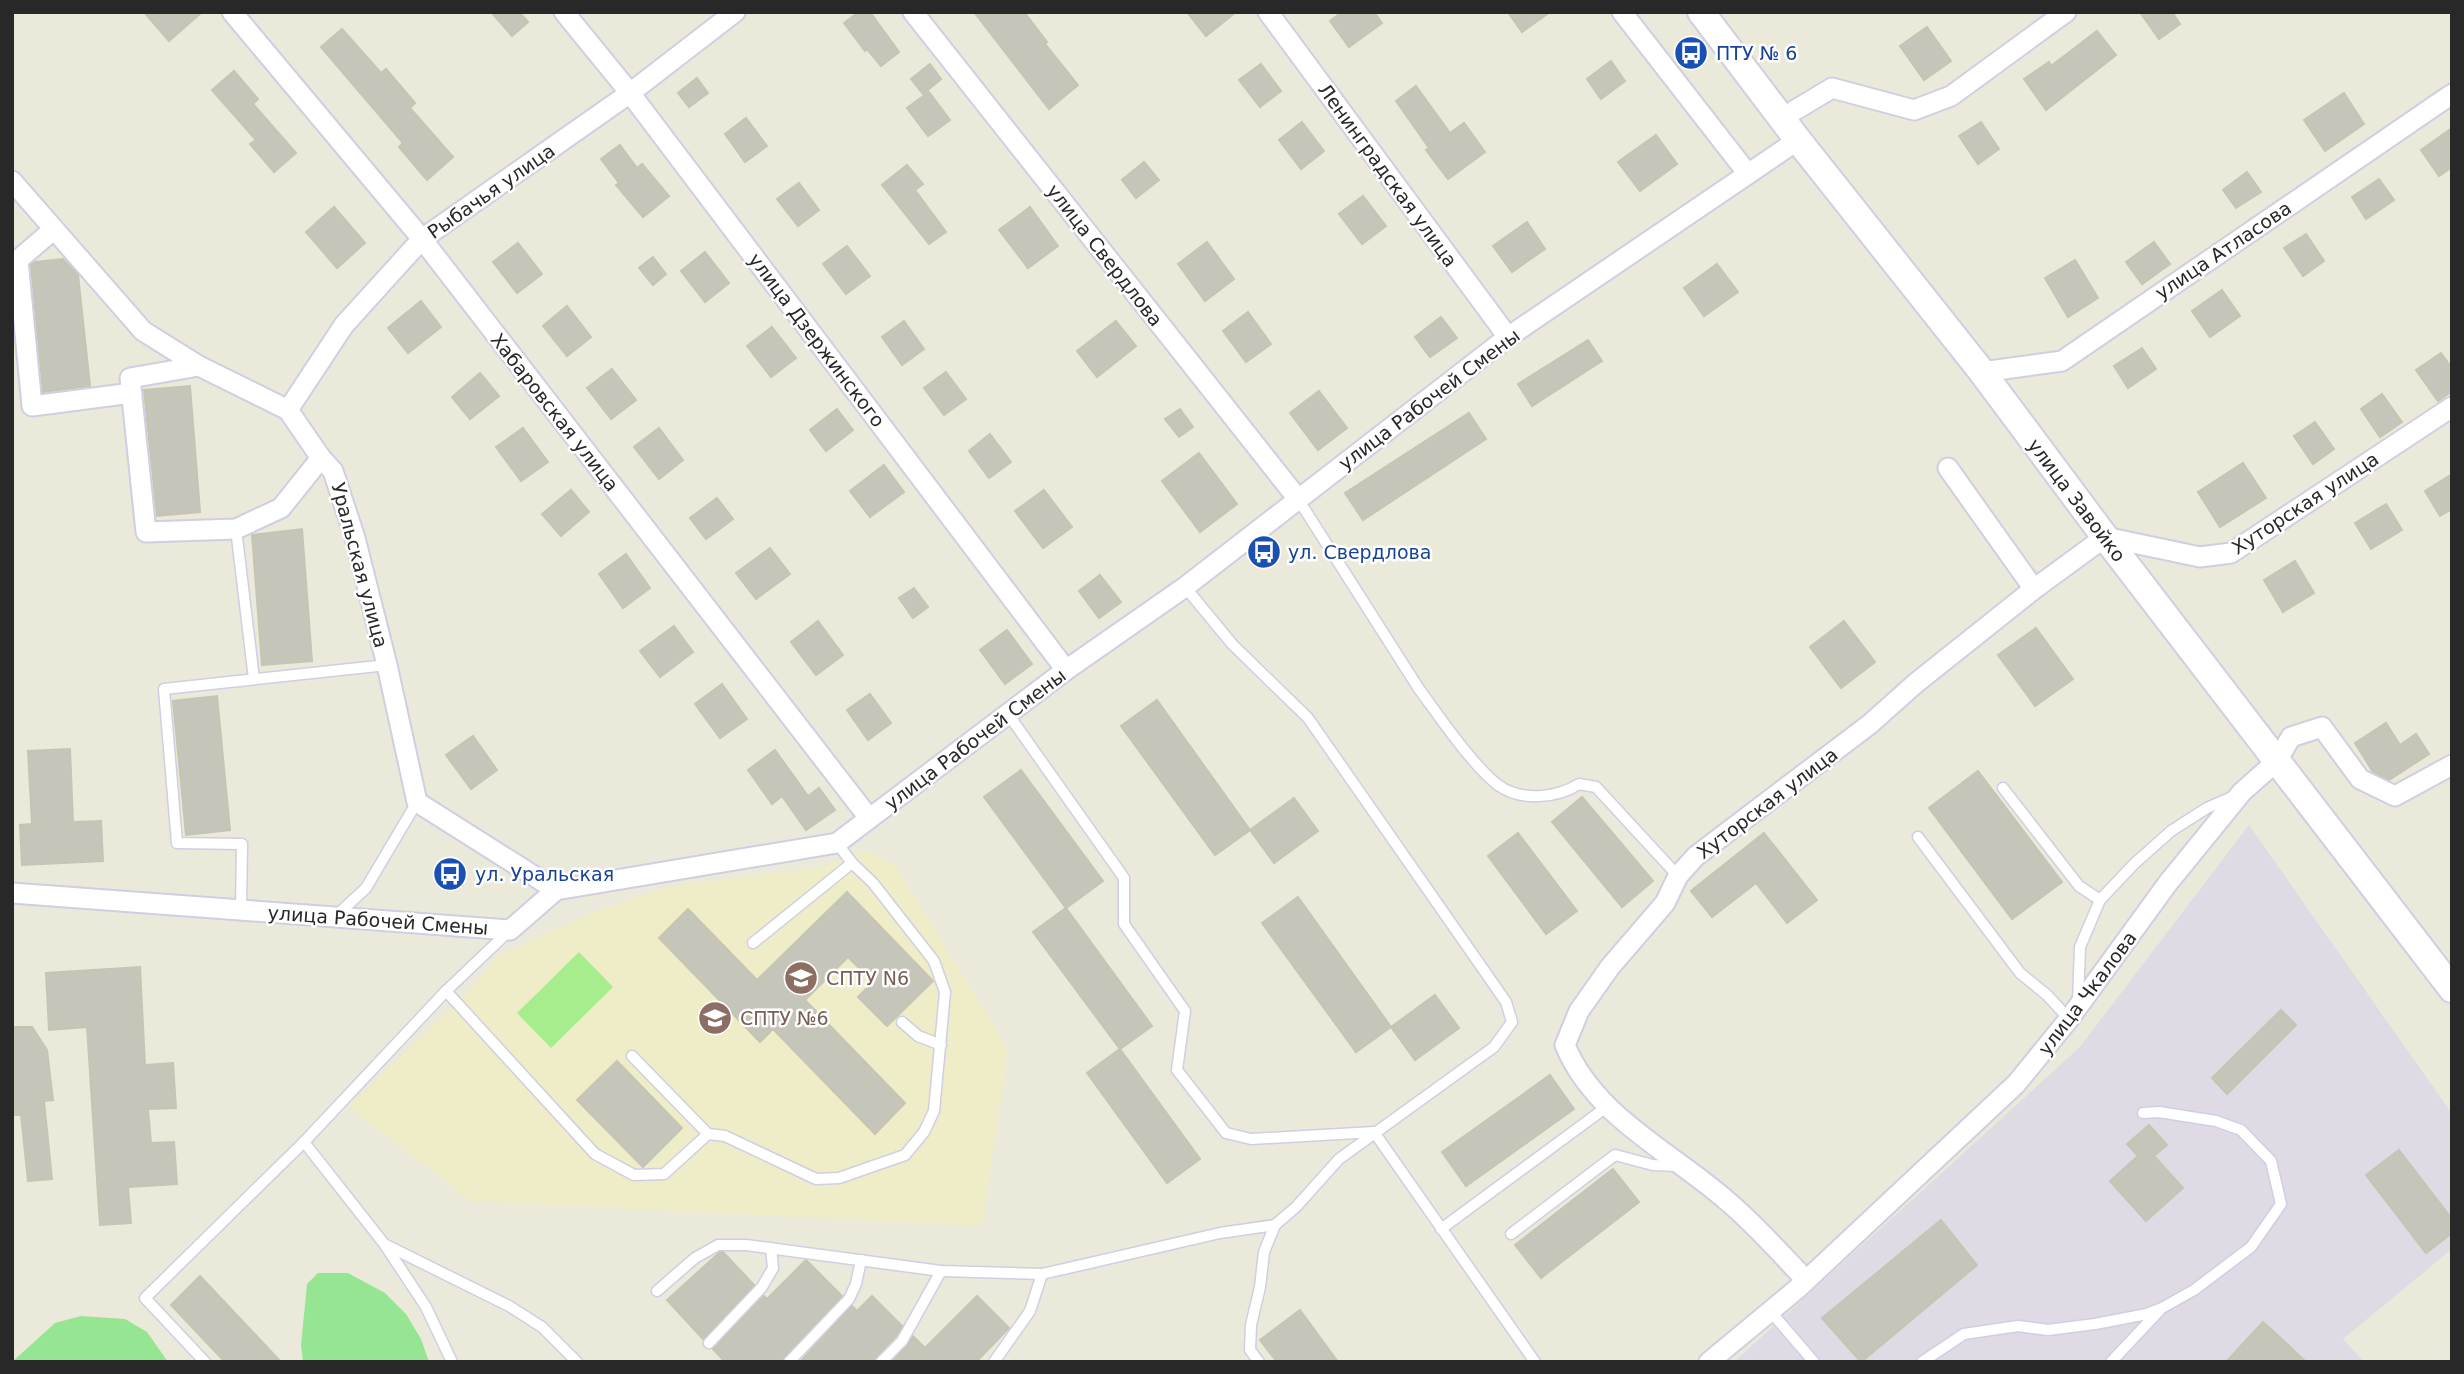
<svg xmlns="http://www.w3.org/2000/svg" width="2464" height="1374" font-family="'DejaVu Sans',sans-serif">
<style>
.industrial{fill:#dfdae3}
.education{fill:#eeedc7}
.green{fill:#95e592}
.pitch{fill:#a7ed8d}
.building{fill:#c6c5b9;stroke:#c6c5b3;stroke-width:2}
.lines{fill:none;stroke-linecap:round;stroke-linejoin:round}
.service-casing{stroke:#d0cee2;stroke-width:13}
.minor-casing{stroke:#d0cee2;stroke-width:23}
.secondary-casing{stroke:#d0cee2;stroke-width:30}
.service{stroke:#fff;stroke-width:10}
.minor{stroke:#fff;stroke-width:19}
.secondary{stroke:#fff;stroke-width:26}
.labels{text-anchor:middle;dominant-baseline:central;stroke-width:5;stroke-linejoin:round;paint-order:stroke}
.transit-label{font-size:19px;fill:#164399;stroke:#fff;text-anchor:start}
.street-label{font-size:19px;fill:#282828;stroke:#fff}
.education-label{font-size:19px;fill:#785e54;stroke:#fff;text-anchor:start}
</style>
<rect width="100%" height="100%" fill="#ebe9d9"/>
<path class="industrial" d="M2249 825 2452 1114V1249L2343 1339 2364 1362H1734L2080 1047Z"/>
<path class="education" d="M865 850 896 867 1008 1049 982 1226 471 1201 349 1107 474 986 496 957 592 913 669 887 825 866Z"/>
<g class="green">
<path d="M318 1273H348L385 1293 406 1314 421 1339 429 1362H303L301 1345 307 1284Z"/>
<path d="M81 1316 125 1319 147 1332 168 1362H12L55 1323Z"/>
</g>
<path class="pitch" d="M579 952 613 987 551 1048 517 1013Z"/>
<g class="building">
<path d="M144 12H202L169 41Z"/>
<path d="M491 12H519L528 22 512 36Z"/>
<path d="M859 12H870L899 52 881 66 867 49 865 51 844 23Z"/>
<path d="M974 12H1024L1047 42 1045 44 1078 85 1049 109Z"/>
<path d="M1187 12H1236L1206 36Z"/>
<path d="M1342 12H1374L1382 23 1349 47 1330 21Z"/>
<path d="M1508 12H1550L1522 32Z"/>
<path d="M2140 12H2172L2180 24 2159 39Z"/>
<path d="M1927 27 1951 61 1924 80 1900 46Z"/>
<path d="M342 29 381 73 386 69 415 103 410 108 453 157 427 180 399 147 403 143 321 47Z"/>
<path d="M2097 31 2116 55 2046 110 2024 79 2049 62 2051 66Z"/>
<path d="M1611 61 1625 81 1601 99 1587 79Z"/>
<path d="M930 64 941 79 923 94 911 79Z"/>
<path d="M1261 64 1281 91 1260 107 1239 80Z"/>
<path d="M234 71 258 99 253 104 296 153 274 172 250 144 256 140 212 90Z"/>
<path d="M697 78 708 93 689 107 678 93Z"/>
<path d="M1416 86 1450 133 1464 123 1485 152 1448 179 1426 150 1429 148 1396 101Z"/>
<path d="M929 92 950 120 928 136 907 108Z"/>
<path d="M2344 93 2364 124 2325 151 2304 120Z"/>
<path d="M746 118 767 146 745 162 725 134Z"/>
<path d="M1302 122 1324 151 1301 169 1279 140Z"/>
<path d="M1981 122 1999 149 1978 164 1959 136Z"/>
<path d="M2452 128V167L2439 176 2421 150Z"/>
<path d="M1656 135 1677 164 1640 191 1618 162Z"/>
<path d="M620 145 637 168 642 164 669 196 643 217 616 185 619 183 601 159Z"/>
<path d="M1144 162 1159 180 1136 198 1122 180Z"/>
<path d="M907 165 923 184 915 190 946 232 929 244 882 185Z"/>
<path d="M2247 172 2261 192 2236 208 2223 190Z"/>
<path d="M2379 179 2394 200 2366 219 2352 197Z"/>
<path d="M799 183 819 210 798 226 777 199Z"/>
<path d="M1363 196 1386 226 1362 244 1339 214Z"/>
<path d="M334 207 365 243 337 268 306 232Z"/>
<path d="M1030 207 1058 246 1028 268 999 230Z"/>
<path d="M1527 222 1545 249 1512 272 1493 246Z"/>
<path d="M2306 234 2324 261 2303 276 2284 248Z"/>
<path d="M1207 242 1234 279 1205 301 1178 264Z"/>
<path d="M2154 242 2170 264 2142 284 2126 262Z"/>
<path d="M518 243 542 274 517 293 493 262Z"/>
<path d="M847 246 870 276 846 294 823 264Z"/>
<path d="M705 252 729 283 705 302 681 271Z"/>
<path d="M653 257 666 274 653 285 639 268Z"/>
<path d="M63 259 78 275 90 386 43 392 31 265 35 262Z"/>
<path d="M2075 260 2098 298 2068 317 2045 278Z"/>
<path d="M1717 264 1738 292 1704 316 1684 288Z"/>
<path d="M2222 290 2240 316 2210 337 2192 311Z"/>
<path d="M421 301 441 327 408 353 388 328Z"/>
<path d="M567 306 591 337 567 356 543 326Z"/>
<path d="M1248 312 1271 344 1246 362 1223 331Z"/>
<path d="M1441 317 1457 338 1430 357 1415 337Z"/>
<path d="M904 321 924 349 902 365 882 337Z"/>
<path d="M1116 321 1136 346 1097 377 1077 351Z"/>
<path d="M772 327 796 358 771 377 747 346Z"/>
<path d="M1588 340 1602 361 1532 406 1518 384Z"/>
<path d="M2142 348 2156 369 2128 388 2114 366Z"/>
<path d="M2441 353 2452 368V391L2438 401 2416 370Z"/>
<path d="M612 369 636 400 611 419 587 388Z"/>
<path d="M946 372 966 399 944 415 924 388Z"/>
<path d="M480 373 499 396 470 419 452 397Z"/>
<path d="M190 386 200 512 157 516 144 390Z"/>
<path d="M1319 391 1347 428 1318 450 1290 413Z"/>
<path d="M2382 394 2402 422 2380 437 2361 409Z"/>
<path d="M837 409 853 430 826 451 810 430Z"/>
<path d="M1180 409 1193 427 1179 437 1165 419Z"/>
<path d="M1469 413 1486 439 1363 520 1345 493Z"/>
<path d="M2315 422 2334 449 2313 464 2294 436Z"/>
<path d="M523 428 548 462 521 481 496 447Z"/>
<path d="M659 428 683 460 659 479 634 447Z"/>
<path d="M990 434 1011 462 989 478 969 451Z"/>
<path d="M1199 453 1237 504 1200 532 1162 481Z"/>
<path d="M2243 463 2266 498 2220 527 2198 492Z"/>
<path d="M884 465 904 492 870 517 850 491Z"/>
<path d="M2452 474V509L2440 516 2425 491Z"/>
<path d="M571 490 589 512 561 536 542 514Z"/>
<path d="M1044 490 1072 527 1043 548 1015 511Z"/>
<path d="M717 498 733 519 706 539 690 518Z"/>
<path d="M2386 504 2402 530 2371 549 2355 523Z"/>
<path d="M302 529 312 661 262 665 252 535Z"/>
<path d="M770 548 790 574 756 599 736 573Z"/>
<path d="M626 554 650 588 623 608 599 574Z"/>
<path d="M2295 561 2314 593 2283 612 2264 580Z"/>
<path d="M1100 575 1121 602 1099 618 1079 591Z"/>
<path d="M914 588 928 607 913 618 899 598Z"/>
<path d="M818 621 843 655 816 675 791 642Z"/>
<path d="M1844 621 1875 662 1841 688 1810 647Z"/>
<path d="M674 626 693 652 660 677 640 651Z"/>
<path d="M2036 628 2073 679 2035 706 1998 655Z"/>
<path d="M1007 630 1032 664 1005 684 980 650Z"/>
<path d="M722 684 747 719 720 738 695 704Z"/>
<path d="M870 694 891 723 868 740 847 710Z"/>
<path d="M217 696 230 830 186 835 173 701Z"/>
<path d="M1157 700 1250 830 1215 855 1121 726Z"/>
<path d="M2386 723 2400 745 2416 734 2429 754 2389 780 2373 772 2355 743Z"/>
<path d="M473 736 497 770 471 789 446 755Z"/>
<path d="M70 749 73 822 101 821 103 861 22 865 20 825 32 824 28 751Z"/>
<path d="M775 750 808 796 819 788 835 810 806 830 782 796 772 804 748 770Z"/>
<path d="M1021 770 1103 881 1066 908 984 797Z"/>
<path d="M1978 771 2062 882 2012 919 1929 808Z"/>
<path d="M1582 797 1653 881 1622 907 1552 822Z"/>
<path d="M1294 798 1318 831 1274 863 1250 830Z"/>
<path d="M1518 833 1577 911 1546 934 1488 856Z"/>
<path d="M1764 833 1817 900 1787 923 1756 883 1712 917 1691 891Z"/>
<path d="M847 892 933 981 887 1026 858 997 873 982 848 957 805 1000 905 1103 875 1134 773 1029 760 1042 659 938 688 909 757 980Z"/>
<path d="M1298 897 1391 1027 1356 1052 1262 923Z"/>
<path d="M1066 908 1152 1026 1120 1049 1033 932Z"/>
<path d="M140 967 145 1065 173 1063 176 1108 148 1109 151 1143 174 1142 177 1184 128 1187 131 1223 100 1225 87 1027 49 1030 46 973Z"/>
<path d="M1435 995 1459 1028 1415 1060 1391 1027Z"/>
<path d="M2281 1010 2296 1025 2227 1094 2212 1078Z"/>
<path d="M12 1027H32L47 1050 53 1100 44 1101 52 1179 28 1181 21 1115H13L12 1104Z"/>
<path d="M1120 1049 1200 1159 1167 1183 1087 1073Z"/>
<path d="M617 1061 682 1128 643 1167 577 1100Z"/>
<path d="M1550 1075 1574 1109 1466 1186 1442 1152Z"/>
<path d="M2149 1125 2167 1145 2154 1156 2183 1188 2146 1221 2110 1181 2138 1156 2127 1144Z"/>
<path d="M2399 1150 2452 1219V1233L2426 1253 2366 1175Z"/>
<path d="M1613 1169 1639 1202 1541 1278 1515 1245Z"/>
<path d="M1941 1220 1977 1265 1861 1362 1822 1318Z"/>
<path d="M720 1252H723L754 1285 703 1339 667 1300Z"/>
<path d="M806 1260 842 1296 784 1357 782 1362H725L713 1349 764 1296 767 1299Z"/>
<path d="M200 1276 281 1362H225L171 1305Z"/>
<path d="M872 1296 902 1326 896 1336 876 1357 874 1362H800L852 1306 857 1311Z"/>
<path d="M977 1296 1009 1328 976 1362H892L907 1346 913 1336 925 1348Z"/>
<path d="M1300 1310 1338 1362H1277L1260 1340Z"/>
<path d="M2263 1322 2286 1343 2306 1362H2226Z"/>
</g>
<g class="lines">
<g class="service-casing">
<g id="service">
<path d="M1298 499 1419 689C1439 716 1472 765 1498 785 1521 802 1557 798 1579 784L1596 787 1678 876"/>
<path d="M236 529 254 679"/>
<path d="M1185 587 1233 645 1308 718 1506 1002 1512 1022 1494 1047 1339 1159 1296 1207 1275 1225 1264 1252 1260 1287 1251 1325 1250 1350 1259 1362"/>
<path d="M1008 714 1124 878V924L1185 1011 1177 1070 1226 1133 1251 1139 1374 1132 1535 1362"/>
<path d="M2003 788 2079 886 2100 900"/>
<path d="M1918 837 2020 973 2047 995 2069 1019"/>
<path d="M241 909 242 844 177 843 164 689 387 665"/>
<path d="M336 916 366 888 417 802"/>
<path d="M753 943 852 863"/>
<path d="M446 991 595 1154 634 1175 664 1174 708 1134 632 1056"/>
<path d="M2078 1002 2080 947 2100 900 2134 864 2171 831 2207 808 2232 797"/>
<path d="M902 1022 918 1036 941 1045"/>
<path d="M708 1134 725 1136 816 1179 839 1178 905 1155 924 1132 934 1111 945 992 934 961 873 883 852 863 837 843"/>
<path d="M1441 1229 1608 1106"/>
<path d="M1511 1234 1615 1155 1653 1165 1678 1166"/>
<path d="M386 1245 509 1306 542 1327 577 1362"/>
<path d="M657 1291 695 1258 718 1245H746L941 1271 1042 1274 1220 1233 1275 1225"/>
<path d="M1770 1311 1814 1362"/>
<path d="M709 1343 762 1287 773 1268 771 1248"/>
<path d="M205 1362 145 1298 304 1142"/>
<path d="M452 1362 426 1307 385 1245 304 1142 446 991 510 930"/>
<path d="M789 1362 849 1299 856 1284 861 1260"/>
<path d="M881 1362 902 1341 941 1271"/>
<path d="M994 1362 1030 1311 1042 1274"/>
<path d="M1922 1362 1964 1334 2018 1326 2048 1330 2095 1324 2147 1314 2162 1308 2194 1290 2251 1247 2281 1204 2271 1161 2241 1130 2216 1121 2159 1112 2143 1113"/>
<path d="M2111 1362 2159 1311"/>
</g>
</g>
<g class="minor-casing">
<g id="minor">
<path d="M232 12 422 239 869 818"/>
<path d="M564 12 630 93 1066 670"/>
<path d="M913 12 1298 499"/>
<path d="M1268 12 1508 337"/>
<path d="M1622 12 1748 174"/>
<path d="M1782 118 1832 88 1914 110 1951 96 2066 12"/>
<path d="M12 181 143 331 199 366 288 410 321 458 333 471 355 538 387 665 417 802 556 890"/>
<path d="M53 230 18 260 32 406 132 393"/>
<path d="M199 366 130 378 146 532 236 529 281 508 321 458"/>
<path d="M1982 372 2062 361 2452 94"/>
<path d="M288 410 344 325 422 239 630 93 735 12"/>
<path d="M2034 589 2105 537 2200 557 2231 553 2452 407"/>
<path d="M12 893 510 930 556 890 837 843 1066 670 1185 587 1508 337 1798 140"/>
<path d="M1806 1280C1780 1253 1755 1224 1726 1200 1671 1152 1594 1116 1565 1045L1579 1011 1610 967 1665 903 1678 876 1696 856 1870 724 1916 683 2034 589 1948 468"/>
<path d="M1709 1362 1797 1289 2016 1084 2069 1019 2168 883 2242 792 2277 761 2291 737 2322 727 2360 779 2395 796 2452 765"/>
</g>
</g>
<g class="secondary-casing">
<path id="secondary" d="M1701 12 1798 140 1982 372 2105 537 2452 989"/>
</g>
<use href="#service" class="service"/>
<use href="#minor" class="minor"/>
<use href="#secondary" class="secondary"/>
</g>
<defs>
<g id="bus-disc" transform="scale(1.75)"><circle r="9.5" fill="#1a4fb4" stroke="#fff"/><path d="M-5-6H5V4H4V6H2V4H-2V6H-4V4H-5ZM-3.5-4V0h7V-4ZM-3.5 1.2v1.5H-2V1.2ZM2 1.2v1.5H3.5V1.2Z" fill="#fff"/></g>
<g id="school-disc" transform="scale(1.75)"><circle r="9.5" fill="#8d6e63" stroke="#fff"/><path d="M0-5L7-2L0 1L-7-2ZM-4 1L0 2.5L4 1V4Q0 6-4 4Z" fill="#fff"/></g>
<g id="university-disc" transform="scale(1.75)"><circle r="9.5" fill="#8d6e63" stroke="#fff"/><path d="M0-5L7-2L0 1L-7-2ZM-4 1L0 2.5L4 1V4Q0 6-4 4Z" fill="#fff"/></g>
</defs>
<g fill-rule="evenodd">
<use href="#bus-disc" x="1691" y="53"/>
<use href="#bus-disc" x="1264" y="552"/>
<use href="#bus-disc" x="450" y="874"/>
<use href="#school-disc" x="801" y="978"/>
<use href="#university-disc" x="715" y="1018"/>
</g>
<g class="labels">
<g class="transit-label">
<text x="1716" y="53">ПТУ № 6</text>
<text x="1288" y="552">ул. Свердлова</text>
<text x="475" y="874">ул. Уральская</text>
</g>
<g class="street-label">
<text transform="translate(1388 175) rotate(54)">Ленинградская улица</text>
<text transform="translate(491 191) rotate(-35)">Рыбачья улица</text>
<text transform="translate(2223 250) rotate(-34)">улица Атласова</text>
<text transform="translate(1105 255) rotate(52)">улица Свердлова</text>
<text transform="translate(817 340) rotate(53)">улица Дзержинского</text>
<text transform="translate(1429 399) rotate(-37)">улица Рабочей Смены</text>
<text transform="translate(555 412) rotate(52)">Хабаровская улица</text>
<text transform="translate(2077 500) rotate(53)">улица Завойко</text>
<text transform="translate(2305 503) rotate(-33)">Хуторская улица</text>
<text transform="translate(360 565) rotate(75)">Уральская улица</text>
<text transform="translate(975 739) rotate(-37)">улица Рабочей Смены</text>
<text transform="translate(1767 803) rotate(-37)">Хуторская улица</text>
<text transform="translate(378 920) rotate(4)">улица Рабочей Смены</text>
<text transform="translate(2087 993) rotate(-53)">улица Чкалова</text>
</g>
<g class="education-label">
<text x="826" y="978">СПТУ N6</text>
<text x="740" y="1018">СПТУ №6</text>
</g>
</g>
<rect width="2464" height="1374" fill="none" stroke="#282828" stroke-width="28"/>
</svg>
